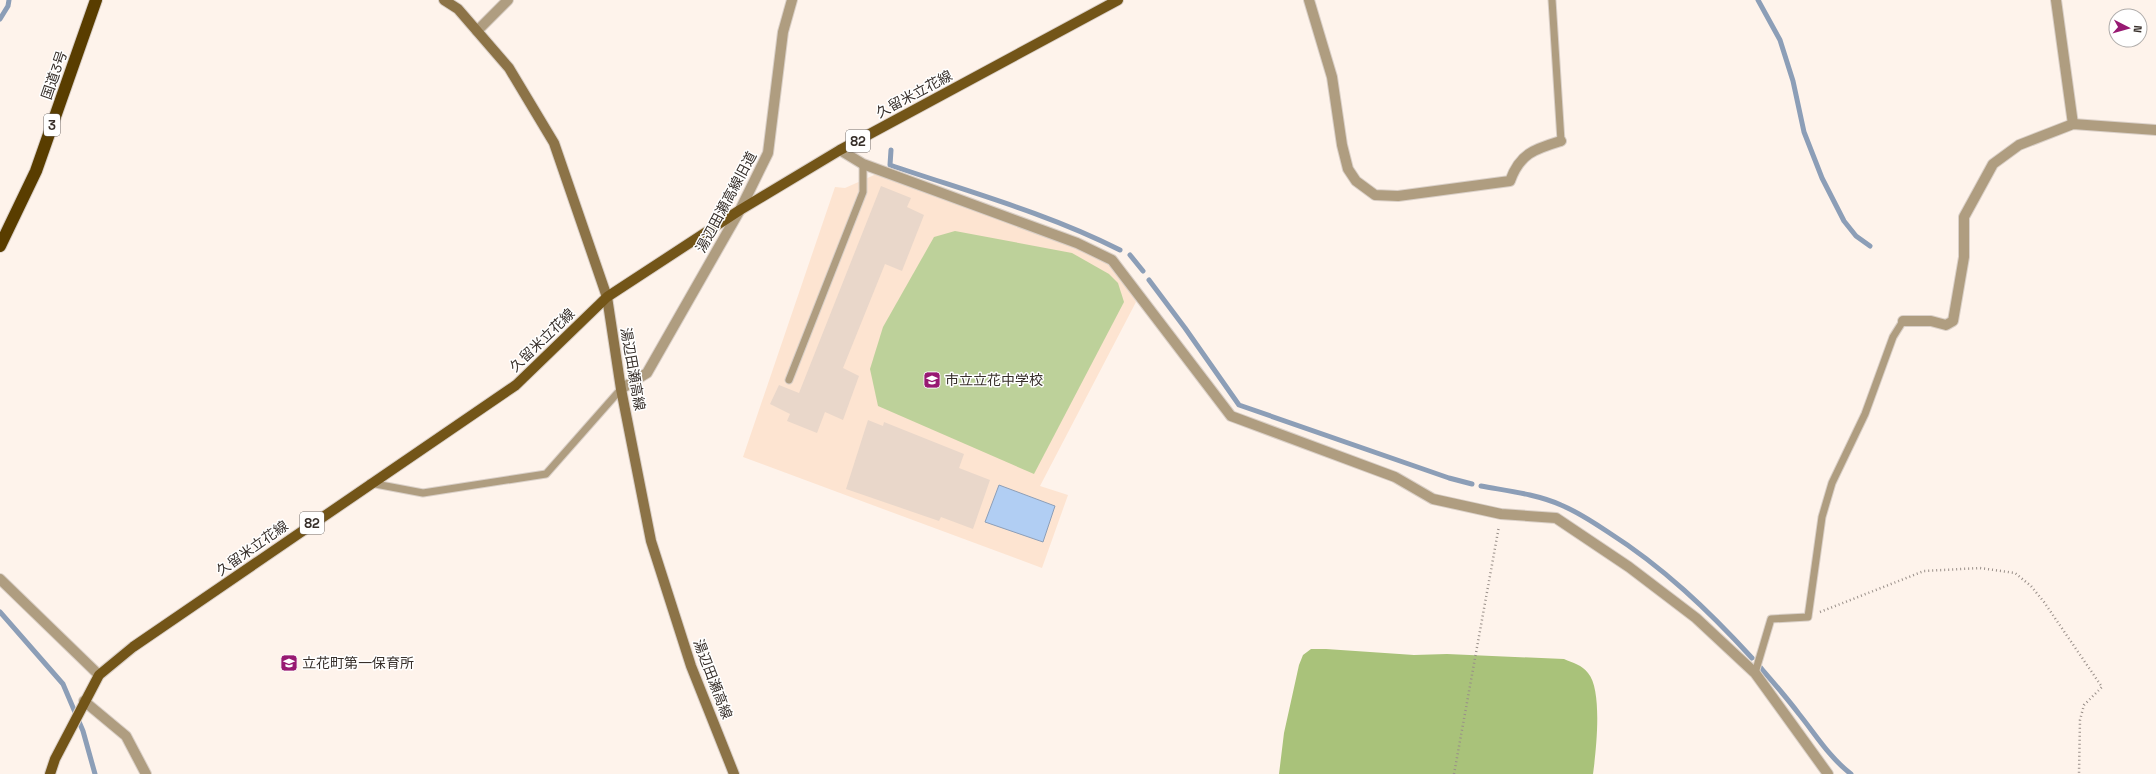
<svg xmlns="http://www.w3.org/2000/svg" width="2156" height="774" font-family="'Space Grotesk','Noto Sans JP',sans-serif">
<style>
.built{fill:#fde4d1}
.green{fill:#bdd19a}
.forest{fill:#a9c27a}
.water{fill:#b1cef3;stroke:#8c9eb7}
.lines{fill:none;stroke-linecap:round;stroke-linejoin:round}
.stream{stroke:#8c9eb7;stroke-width:5}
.building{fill:#e9d7ca}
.lane-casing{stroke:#dad0c8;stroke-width:9}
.street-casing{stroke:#dad0c8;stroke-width:12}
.secondary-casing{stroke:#dad0c8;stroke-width:12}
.primary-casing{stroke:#dad0c8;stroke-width:12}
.highway-casing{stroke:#dad0c8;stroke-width:14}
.path{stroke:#998f89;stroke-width:2.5;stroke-dasharray:1 3;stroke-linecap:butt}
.lane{stroke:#af9d80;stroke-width:7}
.street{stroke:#af9d80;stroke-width:10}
.secondary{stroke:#8c7347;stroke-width:10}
.primary{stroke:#735518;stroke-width:10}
.highway{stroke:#593d00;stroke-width:12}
.labels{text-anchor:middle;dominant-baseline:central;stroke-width:3;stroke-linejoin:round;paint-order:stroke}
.shield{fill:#fff;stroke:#736d6a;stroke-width:1}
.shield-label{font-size:13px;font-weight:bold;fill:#372f2a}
.street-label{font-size:14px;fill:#372f2a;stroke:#fff}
.poi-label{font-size:14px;fill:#372f2a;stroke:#fff;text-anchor:start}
</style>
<rect width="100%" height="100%" fill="#fef3eb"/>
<path class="built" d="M881 172 1086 251 1106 261 1127 279 1136 302 1040 486 1068 495 1042 568 743 457 835 187 845 188Z"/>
<path class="green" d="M955 231 1072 253 1109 274 1118 283 1124 302 1034 474 878 406 870 369 883 327 934 237Z"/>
<path class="forest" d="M1311 649H1326L1414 655 1447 654 1564 659C1573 663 1582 665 1588 673 1603 690 1596 752 1593 774H1279L1284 733 1299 665 1303 655Z"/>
<path class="water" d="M999 485 1055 506 1043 542 985 522Z"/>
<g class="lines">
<g class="stream">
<path d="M1758 0 1780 40 1793 81 1804 132 1822 178 1844 221 1856 236 1870 246"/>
<path d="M0 19 8 6 9 0"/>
<path d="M891 150 890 165C966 191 1047 213 1120 250"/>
<path d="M1130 255 1143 271"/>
<path d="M1149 280 1185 328 1239 405 1449 478 1472 484"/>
<path d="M1481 486C1508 491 1536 494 1561 505 1578 512 1593 522 1608 532 1663 567 1708 610 1752 658"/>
<path d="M0 612 63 684 83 731 95 774"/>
<path d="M1760 667C1773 682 1787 698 1799 714 1816 735 1829 757 1851 774"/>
</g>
</g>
<g class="building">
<path d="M881 186 911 198 907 207 924 215 902 271 885 264 843 368 859 376 843 420 825 412 817 433 787 421 790 414 770 404 779 385 799 393Z"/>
<path d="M868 420 883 426 884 422 964 454 959 468 990 480 973 529 941 517 939 521 846 489Z"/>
</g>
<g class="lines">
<g class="lane-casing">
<g id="lane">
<path d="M1552 0 1561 141"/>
<path d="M789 380 863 192V164"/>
<path d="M370 483 423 493 546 474 621 389"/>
<path d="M1755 673 1771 619 1808 617 1822 517 1832 483 1865 414 1893 337 1903 321"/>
</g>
</g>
<g class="street-casing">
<g id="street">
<path d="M1309 0 1332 77 1342 145 1348 169 1356 181 1375 195 1398 196 1510 181C1520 153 1535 149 1561 141"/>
<path d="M2056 0 2073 124"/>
<path d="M477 31 508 0"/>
<path d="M840 150 863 164 1077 243 1112 260 1231 416 1395 477 1433 499 1501 514 1556 518 1629 567 1696 618 1755 673 1828 774"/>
<path d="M1903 321H1931L1946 325 1953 321 1964 257V217L1993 164 2019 145 2073 124 2156 130"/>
<path d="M621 389 647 373 740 210 768 153 783 32 792 0"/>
<path d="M0 579 99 675"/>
<path d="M84 701 126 736 146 774"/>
</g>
</g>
<g class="secondary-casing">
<path id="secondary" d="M444 0 458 9 509 68 554 143 607 297 621 389 651 541 691 666 734 774"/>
</g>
<g class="primary-casing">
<path id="primary" d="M50 774 55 759 99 675 133 647 516 385 607 297 740 210 840 150 1118 0"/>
</g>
<g class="highway-casing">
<path id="highway" d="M0 246 36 171 96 0"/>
</g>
<g class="path">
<path d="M1820 612 1924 571 1980 568 2015 573 2031 586 2044 602 2102 687 2084 705 2080 720 2079 774"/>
<path d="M1454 774 1499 526"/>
</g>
<use href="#lane" class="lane"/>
<use href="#street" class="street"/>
<use href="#secondary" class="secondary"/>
<use href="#primary" class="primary"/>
<use href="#highway" class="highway"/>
</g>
<defs>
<g id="school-square" transform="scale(0.9)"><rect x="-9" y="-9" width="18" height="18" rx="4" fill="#971972" stroke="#fff"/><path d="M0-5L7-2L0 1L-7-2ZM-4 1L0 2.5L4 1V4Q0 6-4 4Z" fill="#fff"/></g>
</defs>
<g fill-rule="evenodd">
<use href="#school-square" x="932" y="380"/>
<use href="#school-square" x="289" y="663"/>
</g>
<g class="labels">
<g class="shield">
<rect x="44" y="114" width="16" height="22" rx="3"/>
<rect x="846" y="130" width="24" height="22" rx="3"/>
<rect x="300" y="512" width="24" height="22" rx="3"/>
</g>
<g class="shield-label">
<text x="52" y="125">3</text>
<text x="858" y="141">82</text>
<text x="312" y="523">82</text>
</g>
<g class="street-label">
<text transform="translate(54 75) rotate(-71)">国道3号</text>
<text transform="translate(914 94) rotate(-28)">久留米立花線</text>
<text transform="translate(726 202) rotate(-62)">湯辺田瀬高線旧道</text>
<text transform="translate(542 340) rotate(-44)">久留米立花線</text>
<text transform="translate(633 369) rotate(80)">湯辺田瀬高線</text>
<text transform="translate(252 548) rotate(-35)">久留米立花線</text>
<text transform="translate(713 679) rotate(69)">湯辺田瀬高線</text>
</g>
<g class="poi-label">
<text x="945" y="380">市立立花中学校</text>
<text x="302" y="663">立花町第一保育所</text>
</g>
</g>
<g transform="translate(2128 28) rotate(96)"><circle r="19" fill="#ffffff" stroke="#afacaa"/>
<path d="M0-3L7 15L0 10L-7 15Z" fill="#971972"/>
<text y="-6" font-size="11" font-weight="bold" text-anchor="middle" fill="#372f2a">N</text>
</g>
</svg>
